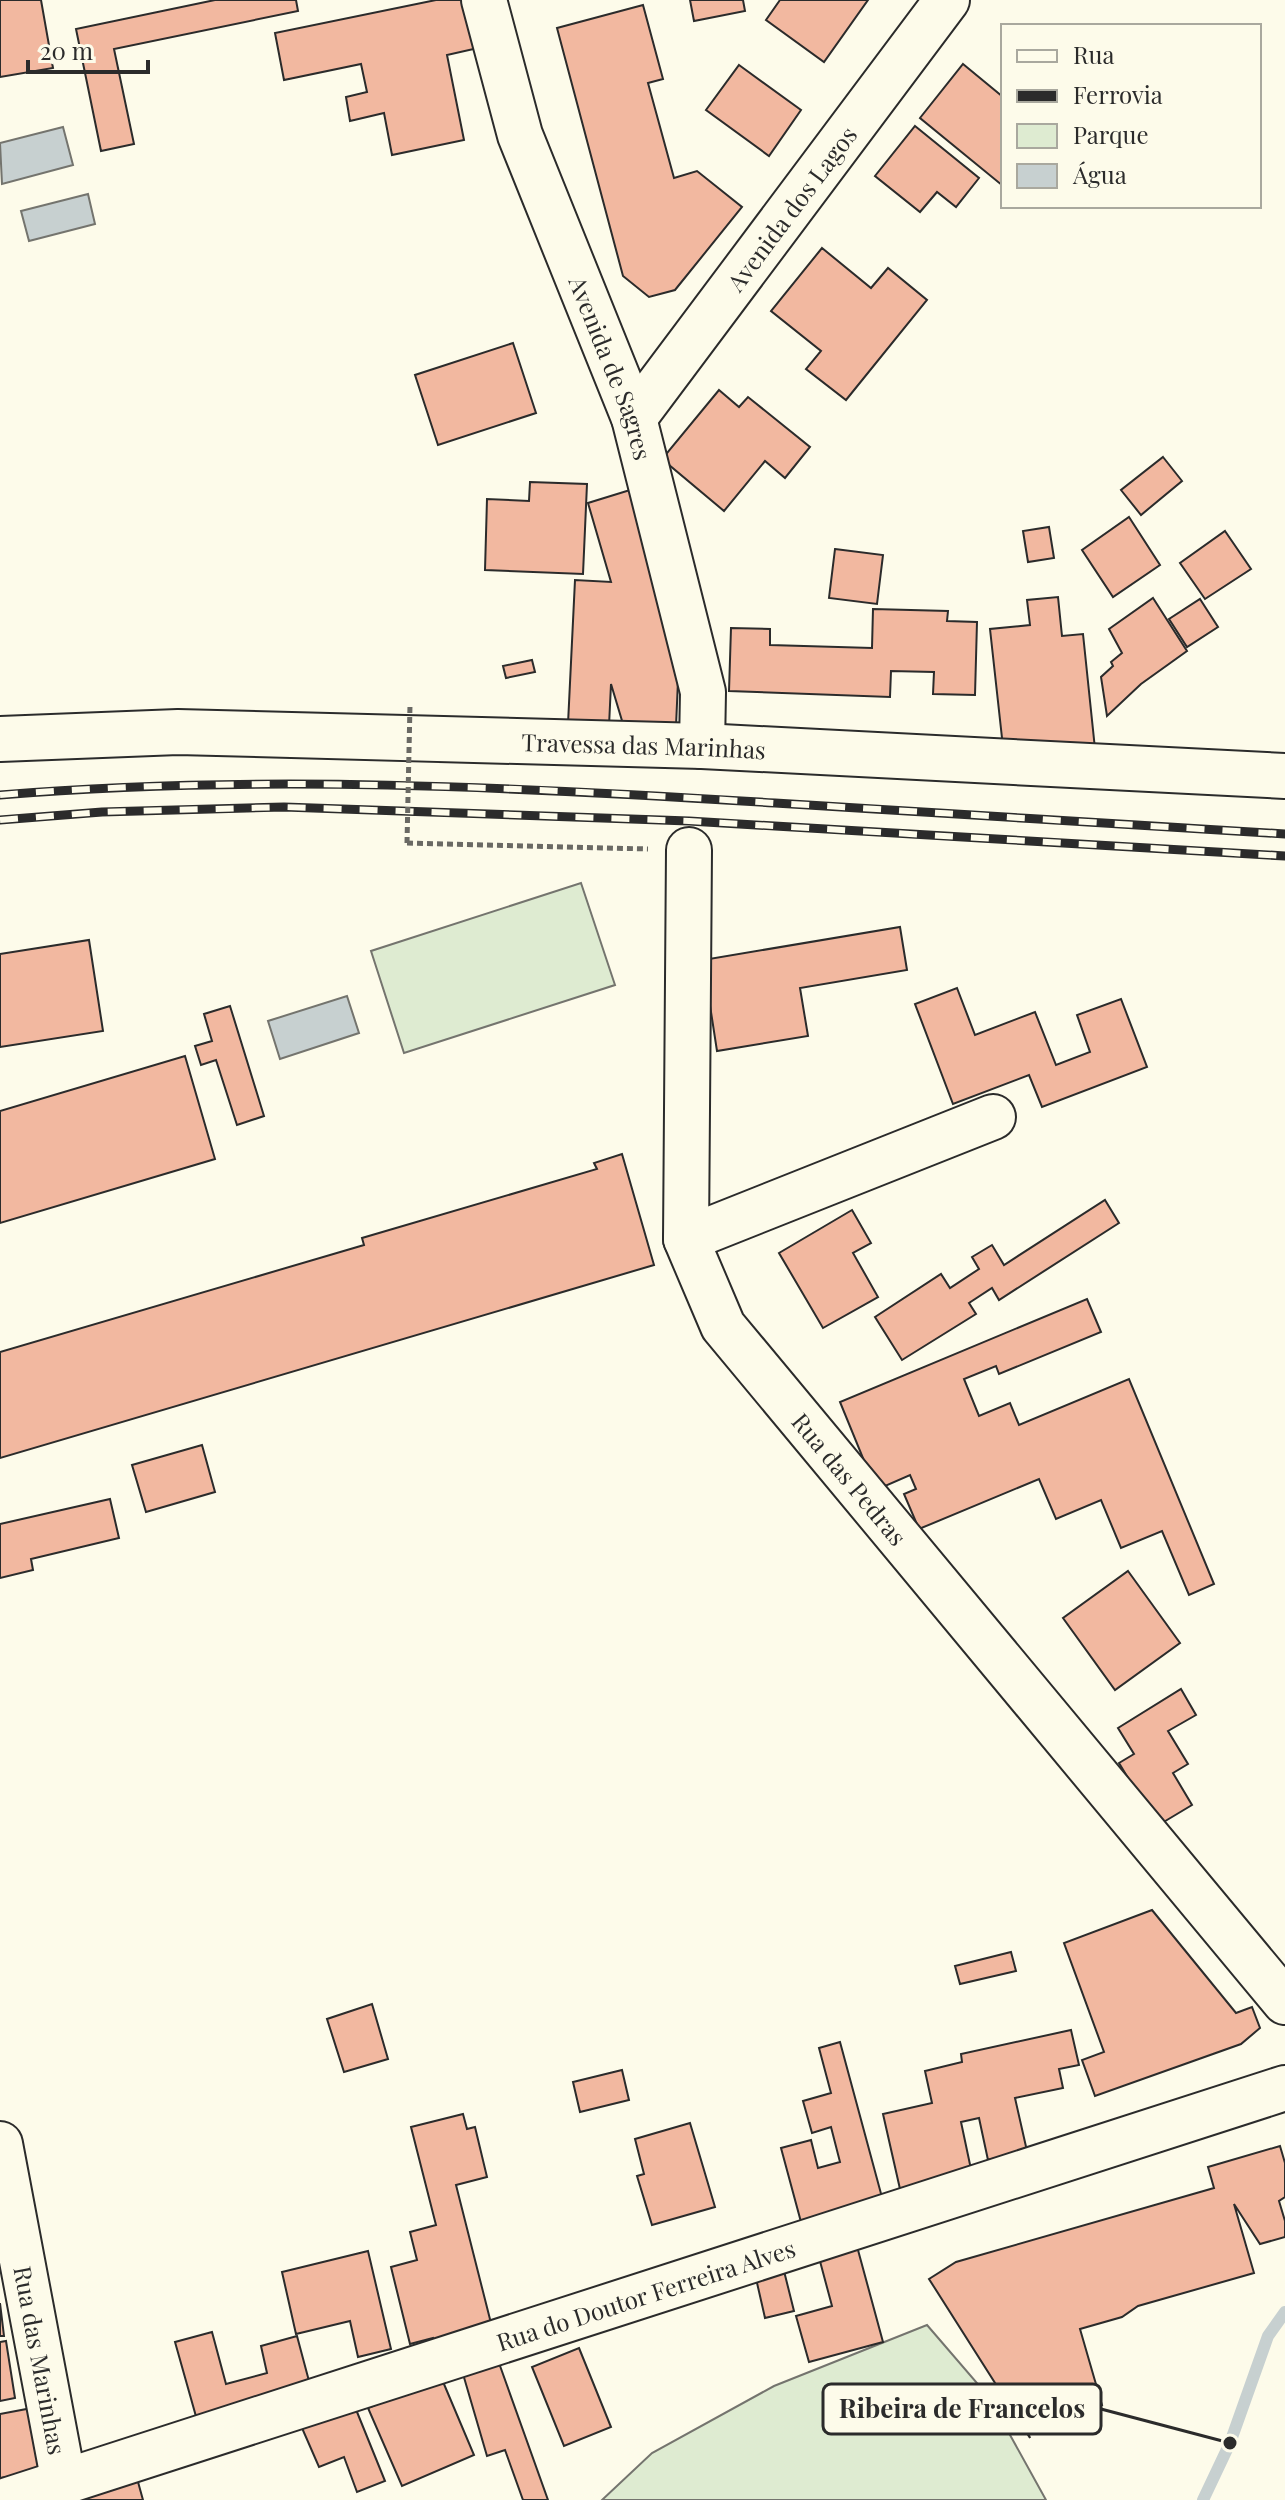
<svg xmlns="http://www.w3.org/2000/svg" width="1285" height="2500" font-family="'Playfair Display',serif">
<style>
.green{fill:#deebd1;stroke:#74746e;stroke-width:2}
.water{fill:#c7d0d0;stroke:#74746e;stroke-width:2}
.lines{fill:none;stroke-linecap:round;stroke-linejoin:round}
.stream{stroke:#c7d0d0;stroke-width:12}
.building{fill:#f2b8a0;stroke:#2b2b2b;stroke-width:2}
.minor-casing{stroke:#2b2b2b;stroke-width:48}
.path{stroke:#6a6964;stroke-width:5;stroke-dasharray:6 4;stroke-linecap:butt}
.minor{stroke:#fdfbea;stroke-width:44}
.rail-casing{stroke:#2b2b2b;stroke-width:9}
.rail{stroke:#fdfbea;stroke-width:6;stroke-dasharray:18;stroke-linecap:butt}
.path-bridge{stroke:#6a6964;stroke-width:5;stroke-dasharray:6 4;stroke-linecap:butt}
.labels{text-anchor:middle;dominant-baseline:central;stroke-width:6;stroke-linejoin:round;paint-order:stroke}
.street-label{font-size:24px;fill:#2b2b2b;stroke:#fdfbea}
.leader{fill:none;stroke:#2b2b2b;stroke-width:3}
.callout-dot{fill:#2b2b2b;stroke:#fdfbea;stroke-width:3}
.callout{fill:#fdfbea;stroke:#2b2b2b;stroke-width:3}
.callout-label{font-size:26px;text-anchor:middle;font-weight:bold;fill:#2b2b2b}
</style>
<rect width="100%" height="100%" fill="#fdfbea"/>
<g class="green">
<path d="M581 883 615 985 404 1053 371 951Z"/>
<path d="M927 2325 989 2397 1046 2500H602L652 2453 774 2386Z"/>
</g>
<g class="water">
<path d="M63 127 73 165 2 184 0 143Z"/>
<path d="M88 194 95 224 29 241 21 211Z"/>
<path d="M347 996 359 1033 280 1059 268 1021Z"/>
</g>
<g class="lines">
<path class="stream" d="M1203 2500 1230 2443 1268 2336 1285 2312"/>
</g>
<g class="building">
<path d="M0 0H41L53 68 0 77Z"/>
<path d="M215 0H296L298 11 114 49 134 144 101 151 76 29Z"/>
<path d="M436 0H468L478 48 447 55 464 140 392 155 384 113 350 121 346 97 367 92 361 64 284 80 275 33Z"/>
<path d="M690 0H743L745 11 694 21Z"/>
<path d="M780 0H868L824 62 766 20Z"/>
<path d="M643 5 663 79 648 83 674 178 697 171 742 207 675 290 649 297 623 276 557 28Z"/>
<path d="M963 64 1003 97V186L920 118Z"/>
<path d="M739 65 801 110 769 156 706 110Z"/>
<path d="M915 126 979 178 956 207 937 192 920 212 875 176Z"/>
<path d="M822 248 871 288 888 268 927 300 846 400 806 369 821 351 771 311Z"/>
<path d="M513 343 536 413 438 445 415 375Z"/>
<path d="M719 390 739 407 748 397 810 447 785 478 765 461 724 511 662 459Z"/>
<path d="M1163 457 1182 481 1141 515 1121 490Z"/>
<path d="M530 482 587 484 583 574 485 570 487 499 529 501Z"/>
<path d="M630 490 679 658 676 726 623 724 611 684 609 726 568 724 575 580 611 582 588 503Z"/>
<path d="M1129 517 1160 565 1113 597 1082 550Z"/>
<path d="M1049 527 1054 558 1028 562 1023 531Z"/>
<path d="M1225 531 1251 569 1205 599 1180 563Z"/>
<path d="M835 549 883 555 877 604 829 598Z"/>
<path d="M1058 597 1062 636 1083 634 1095 749 1003 747 990 629 1030 625 1027 600Z"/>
<path d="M1153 598 1187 651 1141 684 1107 716 1101 677 1113 666 1111 662 1122 653 1109 629Z"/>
<path d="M1200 599 1218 627 1187 647 1169 619Z"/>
<path d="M873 609 948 611 947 621 977 622 975 695 933 694 934 672 891 671 890 697 729 691 731 628 770 629V645L872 648Z"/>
<path d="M532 660 535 672 506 678 503 666Z"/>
<path d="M900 927 907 970 800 988 808 1036 717 1051 703 960Z"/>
<path d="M89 940 103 1031 0 1047V954Z"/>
<path d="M957 988 975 1035 1035 1012 1056 1065 1090 1052 1077 1015 1121 999 1147 1067 1042 1107 1029 1075 953 1104 915 1004Z"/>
<path d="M230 1006 264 1116 237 1125 216 1060 201 1065 195 1046 212 1041 204 1014Z"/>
<path d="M185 1056 215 1159 0 1223V1111Z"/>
<path d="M622 1154 654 1265 0 1458V1352L364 1245 362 1238 597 1169 594 1163Z"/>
<path d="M1105 1200 1119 1223 999 1300 992 1288 969 1303 976 1314 902 1360 875 1317 941 1274 950 1288 979 1269 972 1257 992 1245 1004 1265Z"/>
<path d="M852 1210 871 1243 853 1253 878 1297 823 1328 779 1253Z"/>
<path d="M1087 1299 1101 1332 999 1374 996 1366 964 1379 979 1416 1010 1403 1019 1425 1129 1379 1214 1584 1189 1595 1162 1531 1121 1548 1101 1500 1056 1519 1039 1479 919 1529 904 1494 916 1489 910 1475 876 1490 840 1402Z"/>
<path d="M202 1445 215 1492 146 1512 132 1465Z"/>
<path d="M110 1499 119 1538 31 1559 33 1570 0 1578V1524Z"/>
<path d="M1128 1571 1180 1643 1115 1690 1063 1618Z"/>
<path d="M1181 1689 1196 1715 1168 1731 1188 1764 1173 1773 1192 1805 1157 1826 1119 1763 1134 1754 1118 1728Z"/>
<path d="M1152 1910 1236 2013 1252 2007 1260 2028 1241 2044 1095 2096 1082 2060 1104 2052 1064 1943Z"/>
<path d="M1011 1952 1016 1971 960 1984 955 1966Z"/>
<path d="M372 2004 388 2059 344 2072 327 2019Z"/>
<path d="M1071 2030 1079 2065 1059 2069 1063 2088 1015 2098 1027 2151 988 2160 979 2118 961 2122 972 2174 900 2189 883 2114 932 2103 925 2071 962 2062 961 2054Z"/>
<path d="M840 2042 883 2201 801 2222 781 2148 811 2140 818 2168 840 2162 831 2127 812 2133 803 2101 831 2093 819 2048Z"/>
<path d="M622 2070 629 2100 580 2112 573 2082Z"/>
<path d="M463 2114 467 2129 475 2127 487 2177 456 2185 494 2335 436 2349 433 2338 410 2344 391 2267 417 2260 410 2232 436 2225 411 2127Z"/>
<path d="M690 2123 715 2207 652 2225 637 2176 644 2174 635 2139Z"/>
<path d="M1280 2146 1285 2163V2197L1279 2201 1285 2221V2237L1260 2244 1234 2204 1254 2273 1138 2306 1122 2317 1080 2329 1102 2405 1026 2426 1030 2438 929 2279 956 2262 1214 2188 1208 2167Z"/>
<path d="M855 2239 883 2342 809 2362 796 2316 832 2306 817 2250Z"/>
<path d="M368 2251 391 2349 358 2357 350 2321 296 2334 282 2272Z"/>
<path d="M783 2267 794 2311 765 2318 755 2274Z"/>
<path d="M0 2303 4 2336H0Z"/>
<path d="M212 2332 226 2384 267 2373 261 2346 297 2336 313 2396 199 2427 175 2342Z"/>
<path d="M6 2341 15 2398 0 2401V2342Z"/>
<path d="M579 2348 611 2427 564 2446 532 2367Z"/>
<path d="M499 2363 548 2500H523L505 2450 487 2456 463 2374Z"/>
<path d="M441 2377 474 2455 402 2486 368 2408Z"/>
<path d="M355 2407 385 2481 357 2492 344 2457 319 2467 302 2428Z"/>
<path d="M32 2408 43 2471 0 2478V2414Z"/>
<path d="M135 2471 143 2500H28Z"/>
</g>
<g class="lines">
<g class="minor-casing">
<g id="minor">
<path id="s1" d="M484 0 520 135 634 418 703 692 702 746"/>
<path id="s2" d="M634 418 947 0"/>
<path id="s3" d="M0 739 178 732 702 746 1285 776"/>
<path id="s4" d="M689 850 686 1239 723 1326 1285 2002"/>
<path d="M686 1239 993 1117"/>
<path id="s5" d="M0 2144 64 2483"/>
<path id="s6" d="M8 2500 1285 2088"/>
</g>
</g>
<path class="path" d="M407 843 648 849"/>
<use href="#minor" class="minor"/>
<g class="rail-casing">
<g id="rail">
<path d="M0 795C258 774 517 787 775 803 945 813 1115 824 1285 834"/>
<path d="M0 820 102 812 284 807 689 821 1285 856"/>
</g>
</g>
<use href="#rail" class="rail"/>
<path class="path-bridge" d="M407 843 410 705"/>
</g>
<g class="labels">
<g class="street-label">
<text stroke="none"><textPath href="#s2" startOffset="262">Avenida dos Lagos</textPath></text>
<text stroke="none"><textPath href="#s1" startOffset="390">Avenida de Sagres</textPath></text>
<text stroke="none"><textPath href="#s3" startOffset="644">Travessa das Marinhas</textPath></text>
<text stroke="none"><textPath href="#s4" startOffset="682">Rua das Pedras</textPath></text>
<text stroke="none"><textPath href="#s6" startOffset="670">Rua do Doutor Ferreira Alves</textPath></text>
<text stroke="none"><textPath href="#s5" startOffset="220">Rua das Marinhas</textPath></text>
</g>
</g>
<path class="leader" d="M1230 2443L1101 2409"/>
<circle class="callout-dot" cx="1230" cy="2443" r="8"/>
<rect class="callout" x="823" y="2384" width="278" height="50" rx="8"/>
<g class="callout-label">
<text x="962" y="2418">Ribeira de Francelos</text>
</g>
<rect x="1001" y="24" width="260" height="184" fill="#fdfbea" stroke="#a9a89e" stroke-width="2"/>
<rect x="1017" y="50" width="40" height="12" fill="#fdfbea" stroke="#a9a89e" stroke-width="2"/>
<text x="1073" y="64" font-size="24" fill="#2b2b2b">Rua</text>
<rect x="1017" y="90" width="40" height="12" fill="#2b2b2b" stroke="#a9a89e" stroke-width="2"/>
<text x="1073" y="104" font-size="24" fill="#2b2b2b">Ferrovia</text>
<rect x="1017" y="124" width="40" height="24" fill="#deebd1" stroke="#a9a89e" stroke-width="2"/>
<text x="1073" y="144" font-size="24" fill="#2b2b2b">Parque</text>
<rect x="1017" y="164" width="40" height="24" fill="#c7d0d0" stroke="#a9a89e" stroke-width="2"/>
<text x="1073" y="184" font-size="24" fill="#2b2b2b">Água</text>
<path d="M28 60v12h120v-12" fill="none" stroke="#2b2b2b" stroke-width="4"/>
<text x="40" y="60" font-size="24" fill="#2b2b2b" stroke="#fdfbea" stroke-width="6" paint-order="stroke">20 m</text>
</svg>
